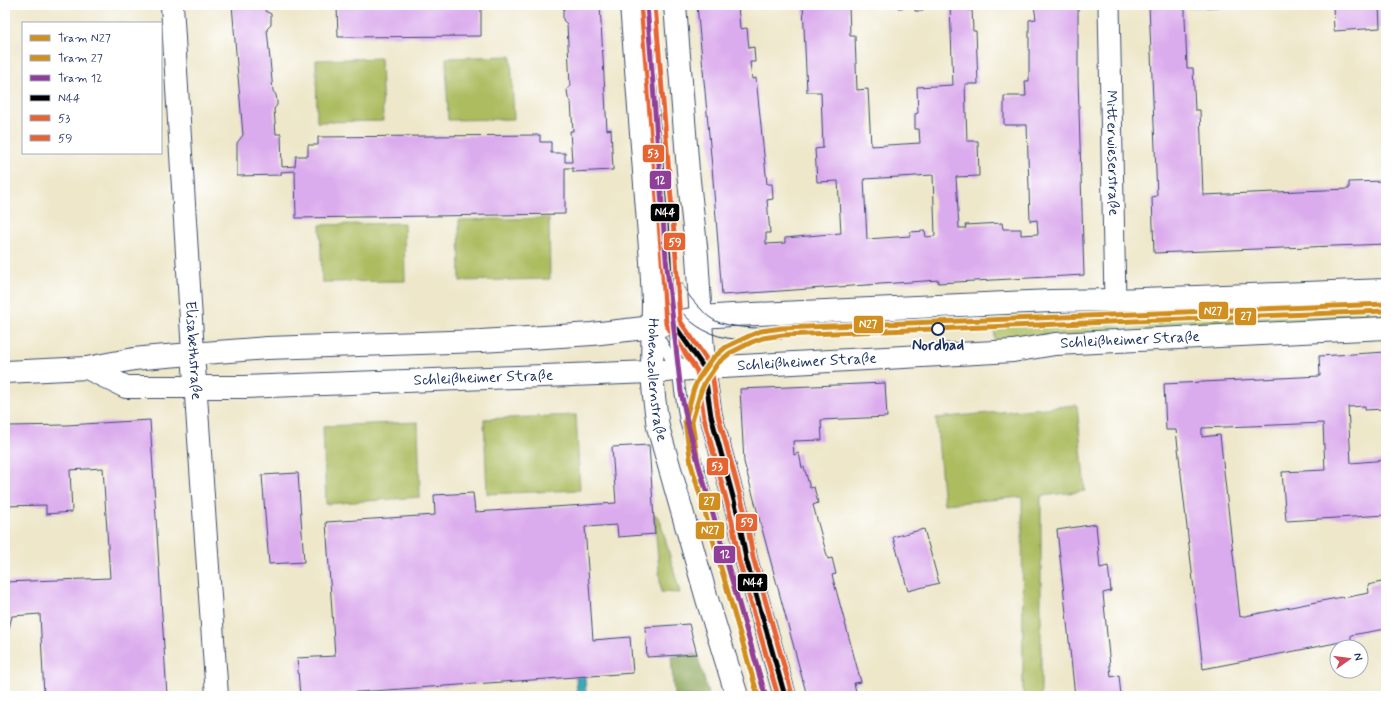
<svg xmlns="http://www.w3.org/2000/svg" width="1391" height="701" font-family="Mynerve,sans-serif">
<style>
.green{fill:#acbc5e;stroke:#64765e}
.forest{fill:#89a455;stroke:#526a5a}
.water{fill:#3aaab7;stroke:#2a6c8a}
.building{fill:#dbaced;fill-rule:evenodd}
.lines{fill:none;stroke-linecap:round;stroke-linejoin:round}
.lane-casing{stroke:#3b4b6e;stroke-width:12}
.street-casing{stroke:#3b4b6e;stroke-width:23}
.secondary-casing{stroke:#3b4b6e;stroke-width:24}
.lane{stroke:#fff;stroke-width:10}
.street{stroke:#fff;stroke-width:21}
.secondary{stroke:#fff;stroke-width:22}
.tram{stroke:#1b2f5e;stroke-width:1}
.bus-1-casing{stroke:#fff;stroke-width:8}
.bus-2-casing{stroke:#fff;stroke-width:8}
.bus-3-casing{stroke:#fff;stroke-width:8}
.bus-1{stroke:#000;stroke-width:5}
.bus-2{stroke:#e66432;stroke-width:5}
.bus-3{stroke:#e66432;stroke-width:5}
.tram-1-casing{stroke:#fff;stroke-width:8}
.tram-2-casing{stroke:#fff;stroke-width:8}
.tram-3-casing{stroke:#fff;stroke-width:8}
.tram-1{stroke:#d08f1f;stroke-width:5}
.tram-2{stroke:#d08f1f;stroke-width:5}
.tram-3{stroke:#903f98;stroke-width:5}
.stop-dot{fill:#fff;stroke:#1b2f5e;stroke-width:2}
.labels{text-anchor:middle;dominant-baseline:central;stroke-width:3.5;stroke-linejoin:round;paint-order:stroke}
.street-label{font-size:15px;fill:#1b2f5e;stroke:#fff}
.stop-label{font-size:15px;font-weight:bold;fill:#1b2f5e;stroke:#fff}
.line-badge{stroke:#fff;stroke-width:1.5}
.badge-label{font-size:11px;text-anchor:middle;font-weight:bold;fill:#fff}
</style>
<rect width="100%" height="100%" fill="#fff"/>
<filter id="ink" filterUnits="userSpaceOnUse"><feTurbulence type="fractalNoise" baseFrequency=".025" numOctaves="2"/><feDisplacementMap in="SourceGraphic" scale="8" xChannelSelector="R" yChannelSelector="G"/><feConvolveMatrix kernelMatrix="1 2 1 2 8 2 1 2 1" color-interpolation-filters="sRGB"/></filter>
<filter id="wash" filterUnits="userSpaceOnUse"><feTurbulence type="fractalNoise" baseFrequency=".012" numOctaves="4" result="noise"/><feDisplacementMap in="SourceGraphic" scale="16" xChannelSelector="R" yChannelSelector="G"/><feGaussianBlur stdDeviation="0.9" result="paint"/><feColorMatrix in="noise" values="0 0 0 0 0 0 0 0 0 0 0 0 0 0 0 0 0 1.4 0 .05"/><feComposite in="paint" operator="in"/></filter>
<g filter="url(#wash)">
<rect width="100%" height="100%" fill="#eee7ca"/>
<g class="green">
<path d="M511 56 514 119 448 120 446 58Z"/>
<path d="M381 58 383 121 317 122 316 60Z"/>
<path d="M549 218 550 279 460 281 459 220Z"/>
<path d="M404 223 405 281 322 282 320 225Z"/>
<path d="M1386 298V321L995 344 994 314Z"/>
<path d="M1077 405 1085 491 1041 496V696H1023L1022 497 944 504 936 418Z"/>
<path d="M576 415 580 490 487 494 484 419Z"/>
<path d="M418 422 420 497 326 504 323 426Z"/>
<path d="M654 514 656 515 660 520 680 593 661 592Z"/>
</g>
<path class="forest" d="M697 654 709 696H674L671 656Z"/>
<path class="water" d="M585 676 586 696H577L576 677Z"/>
<g id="blocks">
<g class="building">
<path d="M232 5H265V11L271 14V25L267 29 273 91 276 95 277 101V105L274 109 276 134H281L282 167 295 166 296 156H308V145H318V137L540 135V142H551V153H565V162H572L570 131H573L571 102 568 98 567 90 570 86 567 24 563 20V12L565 5H600L607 130 611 129 613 170 573 172V168H565V214L296 218 295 171 281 172V175L237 176V143L243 135Z"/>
<path d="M337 5H481V36L338 37Z"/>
<path d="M697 5H738L740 29 747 28 749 48 754 47 755 62H750L752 79 756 78 767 184H772L773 199 767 200 770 233H766V244L785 243V238L841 233 838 181 817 182 815 149 823 148 821 92H807L803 5H849L850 36H855L857 90 868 89 871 146 920 143 919 129H915V114L918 113 917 87 953 85 950 5H968V10H972L973 31H976L978 84H965L967 141H978L979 176 956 177 959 228H966L965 225 1002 223 1003 229H1021V235L1038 234 1037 220 1030 221 1027 125H1004V96H1026L1025 81H1029V20L1036 19 1034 5H1078V78L1084 275 938 283 939 280 722 295 712 167ZM933 175 935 236 926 237 925 231 910 232V236L867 239 864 179Z"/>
<path d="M898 5H923V11H915V7L898 8Z"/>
<path d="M1149 5H1247V6L1185 8V17L1187 68H1193L1195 110H1200L1203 195 1349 189V182L1386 181V244L1154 253 1152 197 1157 196Z"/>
<path d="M1333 5H1379L1380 28 1334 31Z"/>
<path d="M1386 352V409L1365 410V406L1348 407 1351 463 1386 460V515L1286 521 1282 472 1325 470 1323 423 1202 428V437L1220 435 1240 617 1342 597 1343 598 1369 593 1368 585 1386 581V629L1351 635V640L1203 669 1176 430H1166L1164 384 1320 376 1319 356Z"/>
<path d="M885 383 887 417 821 420 822 440 793 441 794 455 799 453 802 468 804 467 810 488 814 487 818 503 813 505 828 559 832 558 836 574 832 575 861 682 854 683 857 696H807L744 462 740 389Z"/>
<path d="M150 420 167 696H44L40 614 12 616 5 645V582L110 578 103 468 70 470 72 512 46 514V505L5 506V422H8V426L67 425Z"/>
<path d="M649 445 655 534 618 537 617 525 585 527 593 640 630 637 633 673 300 696 297 658 335 656 326 522 435 515 434 495 473 493 475 512 616 503 612 447Z"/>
<path d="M298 473 304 562 269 564 262 475Z"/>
<path d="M1096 524 1100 568 1108 566 1111 591 1103 593 1111 677 1119 675 1121 696H1075L1057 530Z"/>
<path d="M924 529 939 583 908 591 893 537Z"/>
<path d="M689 624 697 654 647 657 645 627Z"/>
</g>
</g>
</g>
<g filter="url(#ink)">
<use href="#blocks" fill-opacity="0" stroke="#3b4b6e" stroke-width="1"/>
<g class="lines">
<g class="lane-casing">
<g id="lane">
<path d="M648 5 669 259 673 323 680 391 685 421 702 481 763 696"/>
<path d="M674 324 699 361"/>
<path d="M657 334 675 367"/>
</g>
</g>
<g class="street-casing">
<g id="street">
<path id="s1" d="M1109 5 1115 300"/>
</g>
</g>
<g class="secondary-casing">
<g id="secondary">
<path id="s2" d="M172 5 193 353 217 696"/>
<path id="s3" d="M631 5 651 261 653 302 652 372 654 397 658 427 707 599 737 696"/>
<path d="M675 5 688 171 697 256 704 368 711 416 739 519 746 559 785 696"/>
<path id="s4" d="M87 368 126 387H244L652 372 704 368 1013 351 1055 344 1386 328"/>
<path d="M5 372 87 368 134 359 154 357 267 348 481 341 592 334 653 327 701 317 732 315 1052 301 1115 300 1386 290"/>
</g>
</g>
<use href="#lane" class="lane"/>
<use href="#street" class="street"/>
<use href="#secondary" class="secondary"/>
<g class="tram">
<path d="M670 248C676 273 682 291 701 309 706 315 713 321 721 323 741 329 761 328 782 328"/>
<path d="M658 249C665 291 680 329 727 338 745 341 764 340 782 339"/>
</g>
<g class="bus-1-casing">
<path id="bus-1" d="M648 5 669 259 673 323 704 368 711 416 739 519 746 559 785 696"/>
</g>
<g class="bus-2-casing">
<path id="bus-2" d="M641 6 662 260 666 324 697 371 704 418 732 521 739 561 778 696"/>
</g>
<g class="bus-3-casing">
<path id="bus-3" d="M655 5 676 258 680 321 711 366 718 415 746 517 753 557 792 694"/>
</g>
<use href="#bus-1" class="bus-1"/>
<use href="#bus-2" class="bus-2"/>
<use href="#bus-3" class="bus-3"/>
<g class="tram-1-casing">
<path id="tram-1" d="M758 696 691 464 685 421 694 388 699 378 713 358 726 347 749 336 761 331 782 328 1386 304"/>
</g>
<g class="tram-2-casing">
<path id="tram-2" d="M765 694 698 463 692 421 701 391 705 382 718 363 730 353 752 342 763 338 783 335 1386 311"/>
</g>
<g class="tram-3-casing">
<path id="tram-3" d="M647 5 666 259 681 392 687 421 698 462 765 694"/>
</g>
<use href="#tram-1" class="tram-1"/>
<use href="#tram-2" class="tram-2"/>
<use href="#tram-3" class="tram-3"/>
</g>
</g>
<circle class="stop-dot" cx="938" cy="329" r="6"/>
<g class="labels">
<g class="street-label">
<text stroke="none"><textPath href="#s1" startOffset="148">Mitterwieserstraße</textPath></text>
<text stroke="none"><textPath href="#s4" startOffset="1049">Schleißheimer Straße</textPath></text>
<text stroke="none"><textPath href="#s2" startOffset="346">Elisabethstraße</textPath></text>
<text stroke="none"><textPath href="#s4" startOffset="725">Schleißheimer Straße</textPath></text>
<text stroke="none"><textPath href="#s4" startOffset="401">Schleißheimer Straße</textPath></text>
<text stroke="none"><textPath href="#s3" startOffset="376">Hohenzollernstraße</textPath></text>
</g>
<g class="stop-label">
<text x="938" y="346">Nordbad</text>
</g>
</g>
<g class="line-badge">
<rect x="642" y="144" width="23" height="19" rx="4" fill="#e66432"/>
<rect x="649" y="170" width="23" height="20" rx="4" fill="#903f98"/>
<rect x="650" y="203" width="30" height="19" rx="4" fill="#000"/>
<rect x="663" y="232" width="23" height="19" rx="4" fill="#e66432"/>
<rect x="1198" y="301" width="31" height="19" rx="4" fill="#d08f1f"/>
<rect x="1234" y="307" width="23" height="19" rx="4" fill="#d08f1f"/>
<rect x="853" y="315" width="31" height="19" rx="4" fill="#d08f1f"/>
<rect x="706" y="457" width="23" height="19" rx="4" fill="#e66432"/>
<rect x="698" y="492" width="23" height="19" rx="4" fill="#d08f1f"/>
<rect x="735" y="513" width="23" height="19" rx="4" fill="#e66432"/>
<rect x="695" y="521" width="30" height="19" rx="4" fill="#d08f1f"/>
<rect x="713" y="545" width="23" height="19" rx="4" fill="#903f98"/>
<rect x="737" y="573" width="31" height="19" rx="4" fill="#000"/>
</g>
<g class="badge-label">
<text x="653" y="157">53</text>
<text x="660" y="184">12</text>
<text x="665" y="216">N44</text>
<text x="675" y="246">59</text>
<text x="1213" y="315">N27</text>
<text x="1246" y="320">27</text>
<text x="868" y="328">N27</text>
<text x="717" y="470">53</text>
<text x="709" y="505">27</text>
<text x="747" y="526">59</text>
<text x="710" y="534">N27</text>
<text x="725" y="558">12</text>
<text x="753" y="586">N44</text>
</g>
<rect width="1391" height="701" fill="none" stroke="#fff" stroke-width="20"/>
<rect x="22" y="22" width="140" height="132" fill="#ffffff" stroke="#a4acbf"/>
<rect x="30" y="35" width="20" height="6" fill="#d08f1f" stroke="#a4acbf"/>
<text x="58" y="42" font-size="12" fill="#1b2f5e">Tram N27</text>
<rect x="30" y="55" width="20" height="6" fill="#d08f1f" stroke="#a4acbf"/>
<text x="58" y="62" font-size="12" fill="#1b2f5e">Tram 27</text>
<rect x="30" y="75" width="20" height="6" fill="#903f98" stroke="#a4acbf"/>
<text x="58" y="82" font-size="12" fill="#1b2f5e">Tram 12</text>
<rect x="30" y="95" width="20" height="6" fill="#000000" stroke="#a4acbf"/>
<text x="58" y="102" font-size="12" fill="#1b2f5e">N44</text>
<rect x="30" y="115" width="20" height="6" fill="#e66432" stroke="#a4acbf"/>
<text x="58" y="122" font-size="12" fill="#1b2f5e">53</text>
<rect x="30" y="135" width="20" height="6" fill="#e66432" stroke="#a4acbf"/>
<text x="58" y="142" font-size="12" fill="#1b2f5e">59</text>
<g transform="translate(1349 659) rotate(76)"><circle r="19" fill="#ffffff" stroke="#a4acbf"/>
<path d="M0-3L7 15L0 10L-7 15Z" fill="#d1495b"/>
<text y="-6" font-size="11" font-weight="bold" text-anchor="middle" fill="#1b2f5e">N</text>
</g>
</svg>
